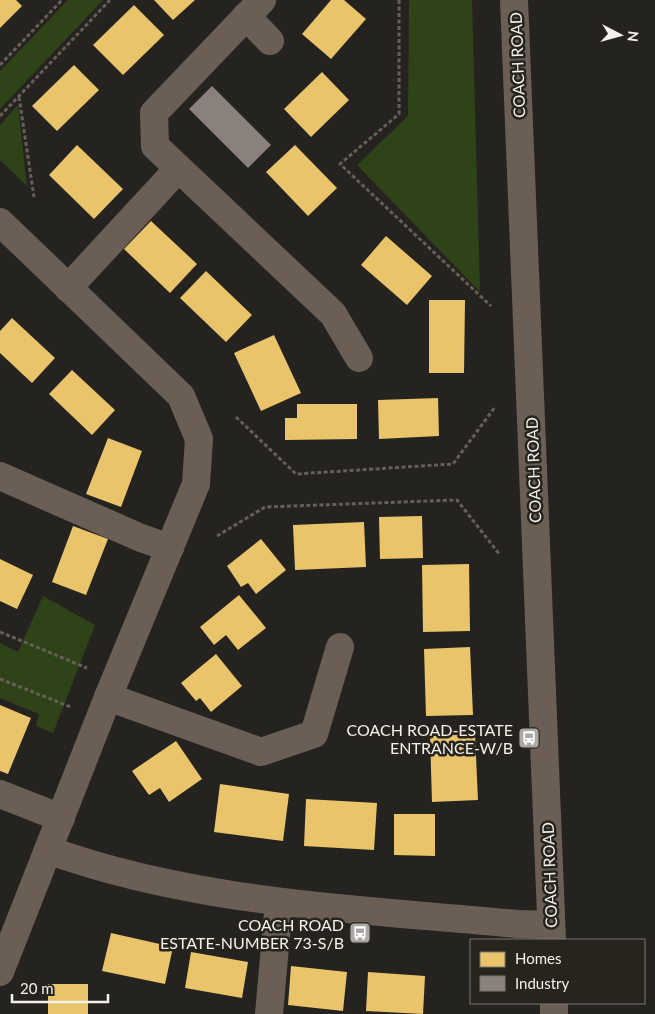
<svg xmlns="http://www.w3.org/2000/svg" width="655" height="1014" font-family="Lato,sans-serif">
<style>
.green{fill:#2f4319}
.homes{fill:#e9c46a}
.industry{fill:#8a817c}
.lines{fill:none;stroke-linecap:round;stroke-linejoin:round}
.path{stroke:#665f58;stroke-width:3;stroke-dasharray:4 2.5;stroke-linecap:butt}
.minor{stroke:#6b5f55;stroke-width:28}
.labels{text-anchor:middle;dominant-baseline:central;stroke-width:5;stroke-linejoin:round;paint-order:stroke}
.street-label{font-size:16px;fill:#f4f1ed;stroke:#27241e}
.poi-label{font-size:16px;fill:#f4f1ed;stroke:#27241e;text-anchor:end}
</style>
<rect width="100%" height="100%" fill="#252320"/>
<g class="green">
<path d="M68 0H103L0 109V71Z"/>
<path d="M409 0H472L480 292 357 165 408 116Z"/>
<path d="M18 105 27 186 0 160V125Z"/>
<path d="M43 596 95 625 53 733 36 726 39 714 0 698V643L18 652Z"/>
</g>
<g class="homes">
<path d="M0 0H16L22 6 0 28Z"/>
<path d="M154 0H195L173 20Z"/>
<path d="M331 0H344L366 19 331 59 302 34Z"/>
<path d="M134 5 164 35 123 75 93 45Z"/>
<path d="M74 65 99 90 57 131 32 106Z"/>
<path d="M322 72 349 100 311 137 284 109Z"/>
<path d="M77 145 123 189 94 219 49 175Z"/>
<path d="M295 145 337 188 308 216 266 172Z"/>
<path d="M151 221 197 264 170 293 124 249Z"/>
<path d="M386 236 432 276 407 305 361 265Z"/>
<path d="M206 271 252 315 226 342 180 298Z"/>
<path d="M429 300H465L464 373H429Z"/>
<path d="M12 318 55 358 32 383 0 353V331Z"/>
<path d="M274 335 301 393 261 411 234 353Z"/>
<path d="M72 370 115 410 92 435 49 394Z"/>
<path d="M438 398 439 436 379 439 378 400Z"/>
<path d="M297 404H357V439L285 440V418H297Z"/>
<path d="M108 438 142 451 121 507 86 494Z"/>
<path d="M422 516 423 558 380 559 379 517Z"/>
<path d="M364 522 366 567 295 570 293 525Z"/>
<path d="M73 526 108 539 86 595 52 582Z"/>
<path d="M261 539 286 570 256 594 248 583 241 587 227 566Z"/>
<path d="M0 559 33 575 17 609 0 601Z"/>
<path d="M469 564 470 631 423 632 422 565Z"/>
<path d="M239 595 266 628 238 650 226 635 214 645 200 627Z"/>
<path d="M470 647 473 715 426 716 424 649Z"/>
<path d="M216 654 242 686 211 712 200 698 196 701 181 683Z"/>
<path d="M0 705 31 718 8 774 0 771Z"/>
<path d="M475 734 478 800 432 802 430 736Z"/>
<path d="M176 741 202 779 169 802 160 788 149 795 132 771Z"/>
<path d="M220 784 289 794 283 841 214 832Z"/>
<path d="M306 799 377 803 374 850 304 846Z"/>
<path d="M394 814H435V856L394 855Z"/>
<path d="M111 933 173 947 165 984 102 971Z"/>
<path d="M191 952 248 962 242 998 185 988Z"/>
<path d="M291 966 347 972 343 1011 288 1005Z"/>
<path d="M368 972 425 976 423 1014 366 1011Z"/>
<rect x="48" y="984" width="40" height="30"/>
</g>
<path class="industry" d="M212 86 271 145 248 168 189 109Z"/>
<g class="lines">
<g class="path">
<path d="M399 0V114L340 164 491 306"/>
<path d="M0 65 62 0"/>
<path d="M19 97 34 197"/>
<path d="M0 116 110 0"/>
<path d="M236 417 296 474 453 464 495 407"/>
<path d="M217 536 265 507 457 500 500 555"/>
<path d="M0 632 87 668"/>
<path d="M0 679 71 707"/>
</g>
<g class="minor">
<path d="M262 0 154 113 155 146 333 314 359 358"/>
<path d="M514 0 552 940"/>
<path d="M246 16 270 41"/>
<path d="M0 222 181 396 199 439 196 484 108 697 0 972"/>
<path d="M68 288 178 169"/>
<path d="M0 476 141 538 170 548"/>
<path d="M108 697 261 752 314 734 340 647"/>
<path d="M0 794 61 818"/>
<path d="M48 850C198 904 360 909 517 924L551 925"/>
<path d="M554 1003V1014"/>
<path d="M269 1014 279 902"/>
</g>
</g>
<defs>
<g id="bus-square" transform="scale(1.125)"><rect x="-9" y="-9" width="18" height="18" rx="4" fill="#aca9a5" stroke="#27241e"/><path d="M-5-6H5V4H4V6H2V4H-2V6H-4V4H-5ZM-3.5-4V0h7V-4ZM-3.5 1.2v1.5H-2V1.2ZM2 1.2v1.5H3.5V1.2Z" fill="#fff"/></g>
</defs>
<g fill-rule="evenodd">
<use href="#bus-square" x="529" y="738"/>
<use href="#bus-square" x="360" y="933"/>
</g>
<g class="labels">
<g class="street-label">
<text transform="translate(517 65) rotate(-92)">COACH ROAD</text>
<text transform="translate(533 470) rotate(-92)">COACH ROAD</text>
<text transform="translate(549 875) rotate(-92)">COACH ROAD</text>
</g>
<g class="poi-label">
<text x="513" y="729">COACH ROAD-ESTATE<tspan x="513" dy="18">ENTRANCE-W/B</tspan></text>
<text x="344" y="924">COACH ROAD<tspan x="344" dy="18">ESTATE-NUMBER 73-S/B</tspan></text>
</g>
</g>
<rect x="470" y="939" width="175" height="65" fill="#27241e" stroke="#797671"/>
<rect x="480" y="952" width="25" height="15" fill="#e9c46a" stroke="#797671"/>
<text x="515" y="964" font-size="15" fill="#f4f1ed">Homes</text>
<rect x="480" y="976" width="25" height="15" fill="#8a817c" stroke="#797671"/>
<text x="515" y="989" font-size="15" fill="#f4f1ed">Industry</text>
<g transform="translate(620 35) rotate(96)" stroke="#27241e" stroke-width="4" paint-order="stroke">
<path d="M0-4L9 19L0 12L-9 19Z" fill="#f4f1ed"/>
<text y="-8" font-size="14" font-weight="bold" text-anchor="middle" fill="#f4f1ed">N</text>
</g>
<path d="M12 994v8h96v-8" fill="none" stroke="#f4f1ed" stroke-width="2.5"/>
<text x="20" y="994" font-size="15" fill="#f4f1ed" stroke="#27241e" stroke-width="4" paint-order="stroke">20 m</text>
</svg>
